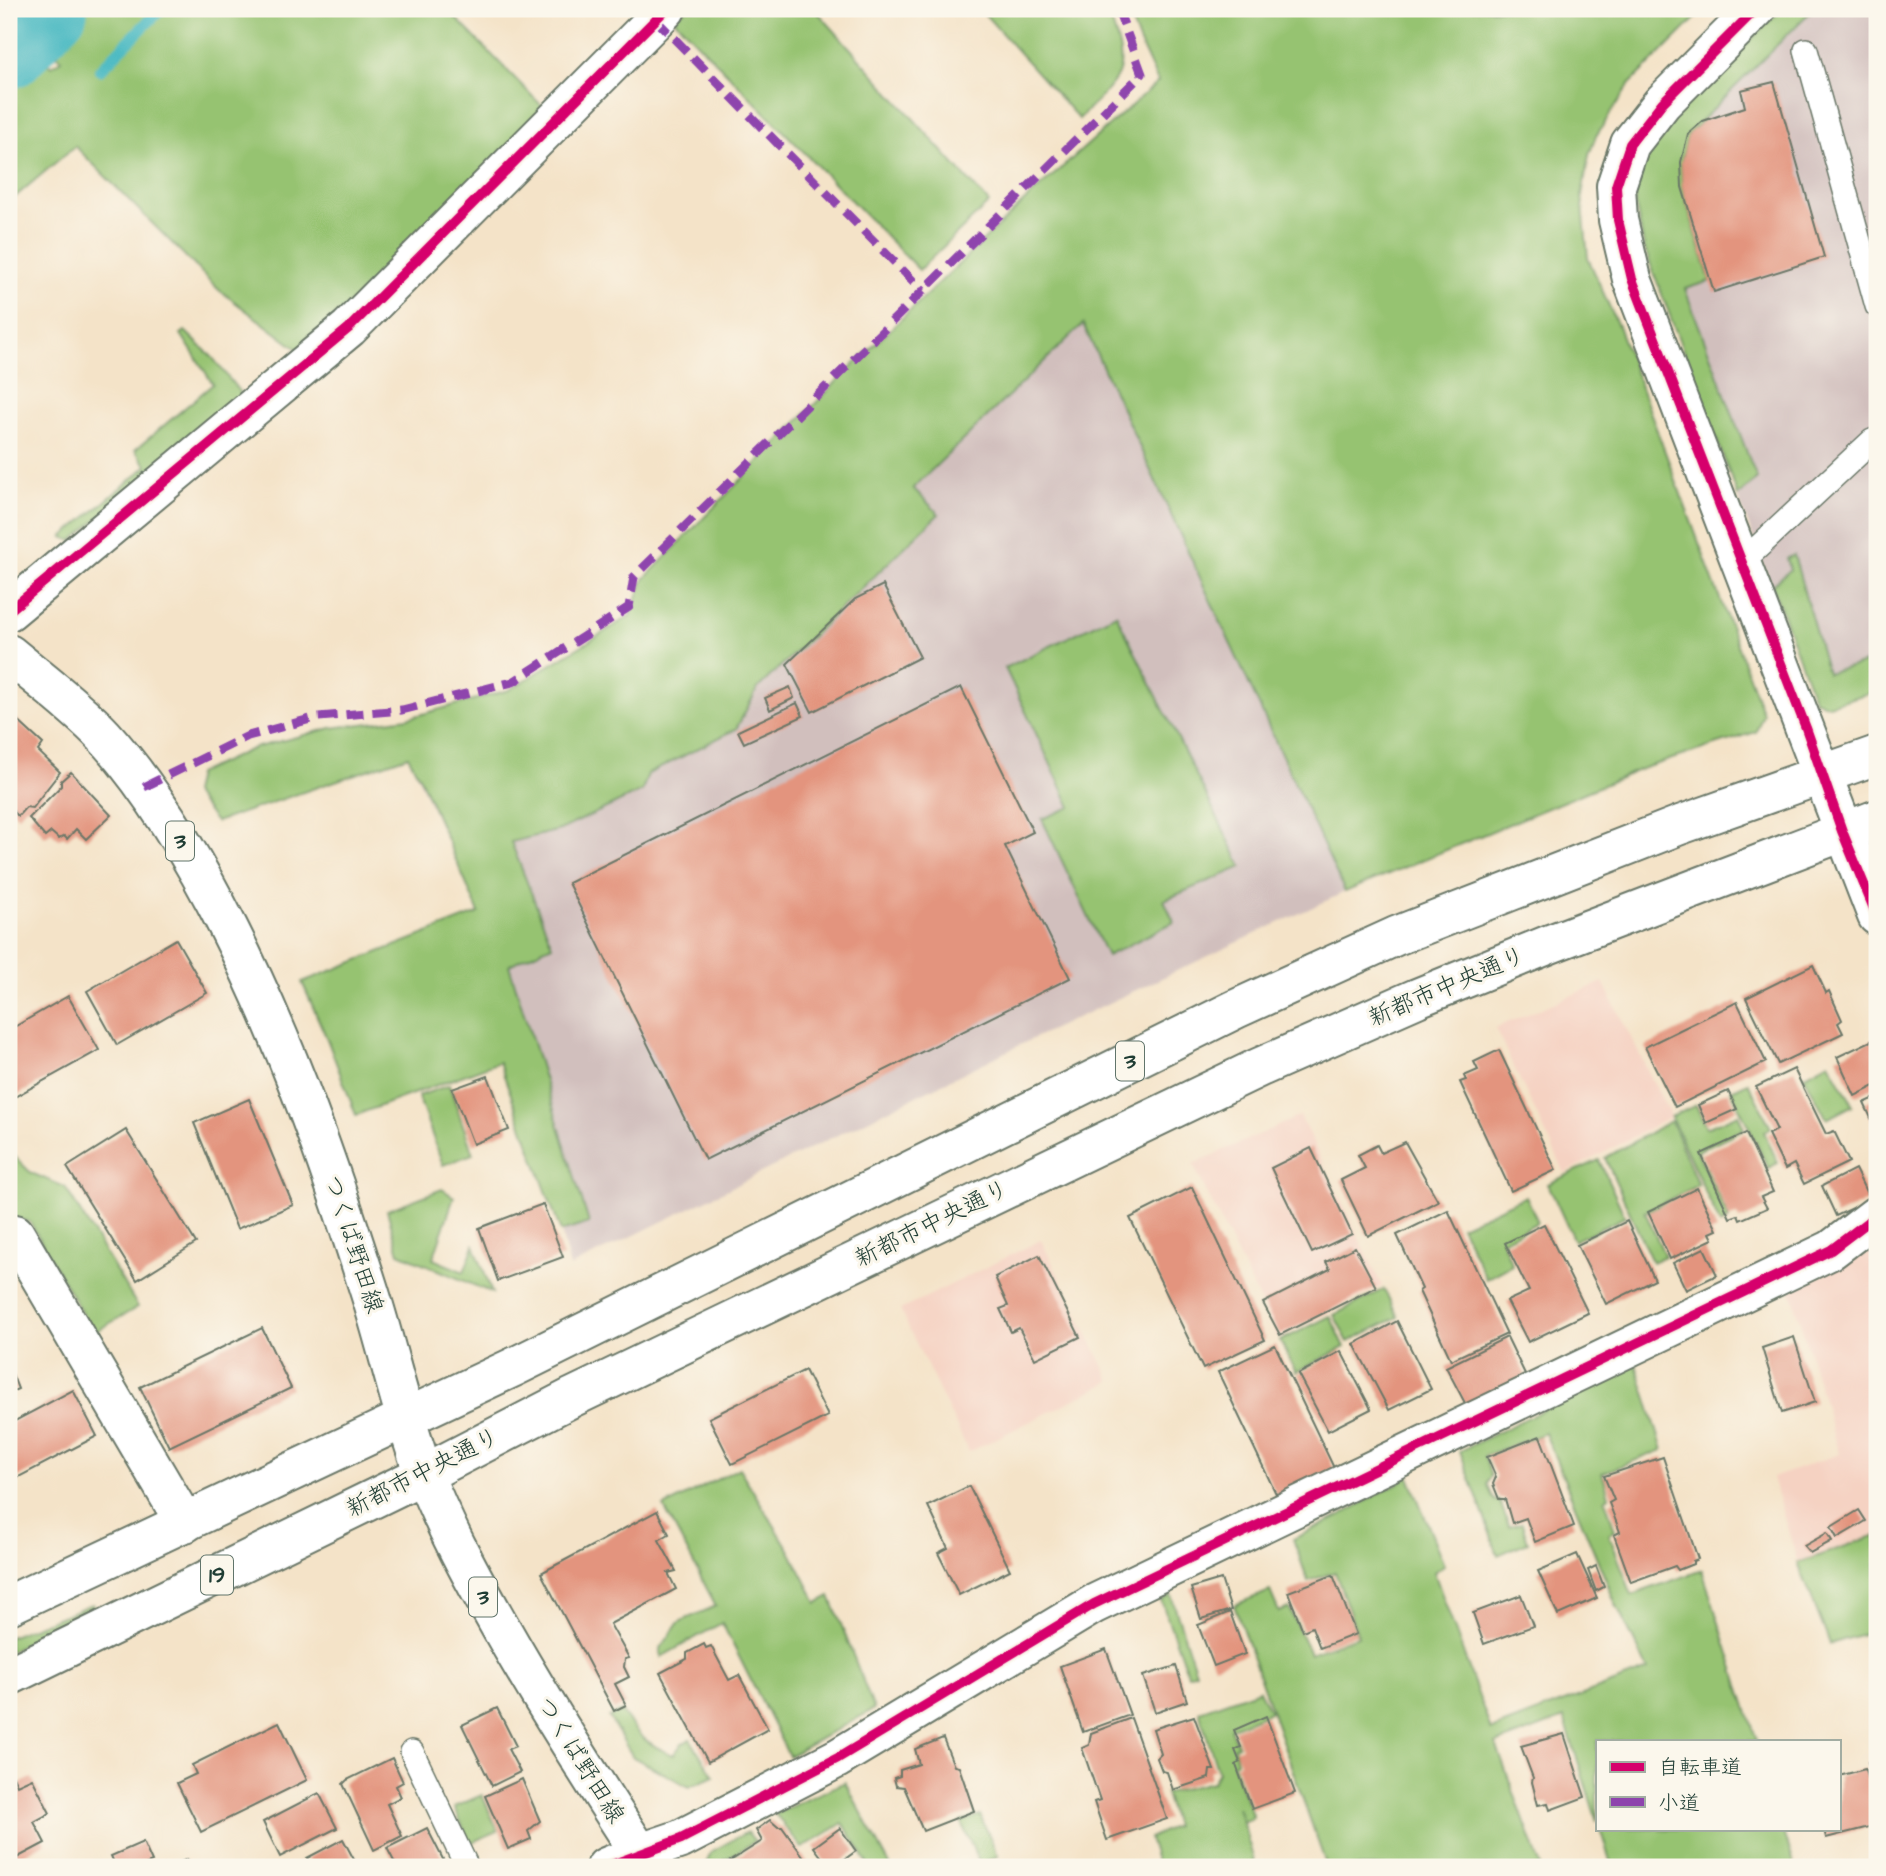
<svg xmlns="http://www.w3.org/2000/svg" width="1886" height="1876" font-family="'Architects Daughter','Klee One',sans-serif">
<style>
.built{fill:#f5d2c2}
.industrial{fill:#d1bfbd}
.green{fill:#96c371;stroke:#5a8052;stroke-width:2}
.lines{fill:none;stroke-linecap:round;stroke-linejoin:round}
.stream{stroke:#4bbac2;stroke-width:12}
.river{stroke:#4bbac2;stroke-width:72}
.building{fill:#e3947e}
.lane-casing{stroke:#6a7768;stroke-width:26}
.street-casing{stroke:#6a7768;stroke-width:42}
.secondary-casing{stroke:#6a7768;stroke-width:42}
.primary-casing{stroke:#6a7768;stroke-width:42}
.lane{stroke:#fff;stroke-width:23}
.street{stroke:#fff;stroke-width:38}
.secondary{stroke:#fff;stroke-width:38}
.primary{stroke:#fff;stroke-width:38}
.quiet{stroke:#8e44ad;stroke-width:9;stroke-dasharray:18 9;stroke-linecap:butt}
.cycleway-casing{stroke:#fbf7ec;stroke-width:15}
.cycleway{stroke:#d6006c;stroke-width:10}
.labels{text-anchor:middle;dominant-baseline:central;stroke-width:6;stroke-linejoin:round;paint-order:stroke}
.shield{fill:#fbf7ec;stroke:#61756b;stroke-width:2}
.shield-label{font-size:23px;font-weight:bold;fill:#1f3d34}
.street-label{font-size:24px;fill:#1f3d34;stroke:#fbf7ec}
</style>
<rect width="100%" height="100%" fill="#fbf7ec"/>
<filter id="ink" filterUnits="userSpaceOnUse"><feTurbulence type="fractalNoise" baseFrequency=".0143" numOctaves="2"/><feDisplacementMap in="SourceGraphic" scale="14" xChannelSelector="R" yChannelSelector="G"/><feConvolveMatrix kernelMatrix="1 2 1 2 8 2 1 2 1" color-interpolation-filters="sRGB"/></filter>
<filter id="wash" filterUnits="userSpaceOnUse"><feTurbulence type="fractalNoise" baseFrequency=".00686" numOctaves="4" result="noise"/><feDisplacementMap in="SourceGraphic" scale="28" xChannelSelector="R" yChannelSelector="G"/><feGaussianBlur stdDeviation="1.57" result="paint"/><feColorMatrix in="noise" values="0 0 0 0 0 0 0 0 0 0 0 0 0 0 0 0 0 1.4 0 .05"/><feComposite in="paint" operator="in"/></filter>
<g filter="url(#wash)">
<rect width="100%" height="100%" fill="#f4e3c8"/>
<g class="built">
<path d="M1603 982 1671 1117 1565 1173 1495 1028Z"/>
<path d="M1300 1116 1382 1286 1278 1338 1193 1164Z"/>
<path d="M1041 1240 1111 1381 969 1452 900 1310Z"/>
<path d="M1877 1247V1535L1798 1563 1772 1478 1839 1454 1791 1291Z"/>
</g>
<g class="industrial">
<path d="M1782 9H1877V691L1828 705 1814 699 1644 247V160Z"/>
<path d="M1030 196 1083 324 1345 892 1036 1037 570 1267 561 1232 450 924 479 912 408 756 216 822 193 793 197 774 254 748 331 728 408 718 509 690 630 616 644 579 848 370Z"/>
</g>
<g class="green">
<path d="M68 9H447L548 112 300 351 219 290 75 146 9 202V71L28 52 51 66 61 60 43 33Z"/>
<path d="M686 9H815L989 203 919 270 674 19Z"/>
<path d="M980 9H1107C1113 28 1128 59 1116 78 1107 93 1091 106 1079 119Z"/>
<path d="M1127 9H1705L1630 84 1596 136 1589 155 1582 195 1588 258 1618 326 1763 714 1756 732 1644 768 1345 892 1083 324 913 488 939 514 758 688 736 729 648 774 642 791 560 830 511 842 552 945 509 965 589 1223 561 1232 499 1062 356 1115 327 1039 302 982 479 913 421 780 408 756 216 822 193 793 197 774 254 748 331 728 408 718 509 690 630 616 644 579 848 370 1030 196 1158 82 1139 41Z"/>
<path d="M1782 9H1813L1688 134 1681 162 1682 187 1710 281 1685 289 1757 479 1738 496 1644 247 1634 197 1644 160 1669 120Z"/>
<path d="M185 331 212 357 242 395 72 541 63 537 147 466 135 450 213 384 181 334Z"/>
<path d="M1794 555 1827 673 1877 660V691L1828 705 1814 699 1772 585 1790 570 1787 558Z"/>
<path d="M1116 614 1242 867 1164 900 1174 922 1107 956 1042 819 1071 807 1005 668Z"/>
<path d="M1829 1062 1853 1105 1827 1119 1804 1076Z"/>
<path d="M1748 1082 1771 1128 1764 1132 1778 1163 1768 1168 1731 1090Z"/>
<path d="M449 1085 473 1154 443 1165 418 1096Z"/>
<path d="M1696 1105 1706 1128 1738 1114 1744 1129 1697 1151 1729 1219 1720 1224 1671 1117Z"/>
<path d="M1671 1121 1698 1185 1645 1212 1665 1256 1652 1262 1605 1158Z"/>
<path d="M9 1151 31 1173 65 1187 138 1307 93 1333 30 1222 9 1217Z"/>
<path d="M1599 1160 1625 1217 1574 1241 1548 1184Z"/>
<path d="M442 1189 454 1197 433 1259 464 1272 474 1245 492 1293 399 1253 387 1210Z"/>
<path d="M1526 1196 1538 1222 1502 1241 1512 1265 1486 1279 1461 1226Z"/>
<path d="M1384 1289 1398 1317 1348 1342 1334 1315Z"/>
<path d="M1330 1316 1345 1347 1296 1372 1280 1341Z"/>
<path d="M1636 1364 1663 1450 1602 1473 1609 1496 1605 1499 1615 1530 1609 1534 1632 1595 1702 1570 1757 1741H1597V1821L1564 1718 1496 1744 1541 1867H1327L1234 1605 1270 1591 1279 1612 1289 1608 1310 1654 1358 1636 1335 1572 1308 1581 1293 1539 1338 1517 1409 1477 1444 1565 1434 1572 1491 1730 1648 1670 1615 1602 1545 1433 1484 1456 1491 1475 1487 1484 1494 1500 1500 1502 1509 1526 1522 1523 1528 1542 1498 1555 1460 1451Z"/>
<path d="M739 1468 790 1551 817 1603 830 1596 874 1709 789 1756 722 1623 661 1657V1648L679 1622 716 1606 664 1507Z"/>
<path d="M1877 1535V1630L1830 1644 1798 1563Z"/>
<path d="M1171 1595 1196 1672 1188 1675 1161 1600Z"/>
<path d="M92 1604 95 1609 9 1652V1637Z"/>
<path d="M1259 1690 1270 1712 1230 1729 1238 1745 1234 1747 1237 1761 1233 1764 1253 1818 1243 1822 1238 1807 1256 1867H1158L1149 1838 1175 1826 1165 1793 1212 1782 1218 1772 1199 1711Z"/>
<path d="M622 1712C640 1737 645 1743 673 1755L681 1745 690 1739 714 1776 689 1787 633 1757 609 1717Z"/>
<path d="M845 1782 891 1867H870L843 1823 802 1848 775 1814Z"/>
<path d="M482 1795 498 1831 470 1843 454 1807Z"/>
<path d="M980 1815 998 1856 980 1864 961 1822Z"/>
<path d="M1600 1829H1783L1795 1867H1612Z"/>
<path d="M747 1832 755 1841 722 1862 726 1867H705L711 1852Z"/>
</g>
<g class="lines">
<path class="stream" d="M100 70 161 9"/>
<path class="river" d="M9 53 52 9"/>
</g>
<g id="blocks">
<g class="building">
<path d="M1774 82 1824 257 1714 292 1682 187 1681 162 1688 134 1703 121 1745 107 1741 90Z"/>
<path d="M883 585 920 657 812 712 787 664 855 599Z"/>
<path d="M790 687 794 698 770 710 765 698Z"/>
<path d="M961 687 1033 832 1005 846 1070 978 705 1160 568 883Z"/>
<path d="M797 703 803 716 744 743 738 731Z"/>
<path d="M15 718 43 744 38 751 60 772 32 808 26 807 18 816 9 807V725Z"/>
<path d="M71 772 111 815 86 839 76 829 67 839 64 836 59 839 51 832 45 837 29 818 61 786V781Z"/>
<path d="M176 939 207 993 117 1045 87 991Z"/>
<path d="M1813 965 1826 993 1829 991 1842 1020 1838 1023 1843 1033 1778 1064 1746 998Z"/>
<path d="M68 996 99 1050 9 1100V1030Z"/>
<path d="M1737 1002 1766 1062 1675 1107 1645 1047Z"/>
<path d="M1877 1038V1085L1855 1096 1837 1057Z"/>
<path d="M1499 1050 1556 1170 1511 1191 1460 1082 1466 1080 1464 1076 1478 1070 1474 1062Z"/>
<path d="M1794 1069 1826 1134 1834 1131 1849 1162 1804 1184 1794 1164 1785 1169 1768 1134 1777 1130 1756 1087Z"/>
<path d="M488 1076 509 1130 473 1144 452 1089Z"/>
<path d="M1728 1091 1737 1109 1706 1123 1698 1105Z"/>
<path d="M1877 1097V1131L1864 1103Z"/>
<path d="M249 1099 293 1205 237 1229 194 1123Z"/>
<path d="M126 1130 196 1243 137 1280 67 1167Z"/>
<path d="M1746 1133 1773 1192 1761 1197 1767 1208 1740 1220 1738 1215 1730 1218 1701 1154Z"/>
<path d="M1405 1142 1438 1201 1368 1236 1341 1180 1365 1168 1358 1155 1377 1145 1381 1153Z"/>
<path d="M1311 1148 1352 1234 1312 1253 1271 1168Z"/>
<path d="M1855 1169 1870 1200 1836 1216 1822 1186Z"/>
<path d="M1192 1187 1265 1340 1203 1369 1130 1218Z"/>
<path d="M1697 1188 1717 1230 1710 1233 1713 1239 1670 1259 1648 1212Z"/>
<path d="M543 1204 563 1257 498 1281 479 1228Z"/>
<path d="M1448 1210 1507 1334 1451 1360 1419 1291 1422 1289 1397 1235Z"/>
<path d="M1627 1221 1655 1280 1606 1304 1577 1245Z"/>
<path d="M1544 1224 1588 1313 1528 1342 1507 1301 1529 1291 1505 1243Z"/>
<path d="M1355 1247 1376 1287 1280 1335 1263 1303 1330 1269 1326 1262Z"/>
<path d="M1704 1248 1717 1275 1686 1290 1673 1263Z"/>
<path d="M1039 1255 1080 1337 1035 1359 1019 1328 1011 1332 1000 1309 1008 1306 995 1277Z"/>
<path d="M1397 1321 1431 1389 1389 1410 1354 1344Z"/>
<path d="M262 1328 291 1388 169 1447 140 1387Z"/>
<path d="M1507 1337 1526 1376 1466 1405 1446 1367Z"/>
<path d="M1794 1337 1815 1402 1782 1413 1762 1348Z"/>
<path d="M1275 1345 1334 1468 1277 1496 1218 1372Z"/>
<path d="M1341 1351 1371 1409 1328 1431 1298 1374Z"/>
<path d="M9 1366 18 1389 9 1393Z"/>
<path d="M805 1370 828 1416 732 1464 709 1418Z"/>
<path d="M73 1390 97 1436 15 1479 9 1467V1424Z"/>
<path d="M1540 1436 1574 1526 1535 1542 1526 1518 1512 1523 1505 1499H1499L1493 1484 1496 1477 1487 1457Z"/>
<path d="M1663 1457 1698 1559 1693 1561V1564L1678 1570 1675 1566 1631 1582 1614 1535 1620 1532 1609 1503 1614 1500 1604 1476Z"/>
<path d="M969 1486 1010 1570 959 1595 938 1553 948 1548 928 1506Z"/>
<path d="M1859 1510 1866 1521 1837 1538 1831 1527Z"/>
<path d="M657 1511 669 1534 659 1540 676 1571 668 1573 676 1589 610 1624 629 1658 625 1659 624 1667 629 1677 615 1684 626 1705 614 1711 541 1573Z"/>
<path d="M1827 1533 1832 1541 1810 1553 1804 1546Z"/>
<path d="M1577 1554 1597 1598 1558 1615 1538 1571Z"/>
<path d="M1596 1566 1604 1587 1596 1591 1588 1570Z"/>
<path d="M1333 1575 1356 1634 1320 1648 1312 1627 1303 1631 1288 1592Z"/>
<path d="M1221 1579 1231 1610 1201 1619 1191 1588Z"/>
<path d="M1521 1595 1533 1626 1484 1644 1473 1613Z"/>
<path d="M1230 1612 1245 1654 1214 1666 1198 1625Z"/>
<path d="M704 1644 706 1648 711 1646 729 1680 739 1675 768 1729 708 1762 660 1673 687 1659V1653Z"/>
<path d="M1106 1649 1130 1715 1083 1732 1060 1666Z"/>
<path d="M1176 1666 1187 1701 1155 1712 1143 1676Z"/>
<path d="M497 1708 516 1746 508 1749 520 1772 492 1786 462 1725Z"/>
<path d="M1194 1716 1214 1770H1210L1209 1778 1173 1790 1167 1772 1162 1771 1157 1758 1161 1754 1153 1729Z"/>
<path d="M1266 1716 1295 1793 1252 1809 1236 1765 1240 1762 1235 1750 1241 1747 1234 1730Z"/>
<path d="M1131 1718 1167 1819 1107 1840 1094 1802 1100 1800 1082 1748 1089 1745 1091 1733Z"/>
<path d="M279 1722 307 1780 201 1832 177 1783 196 1774 192 1765Z"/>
<path d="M1564 1734 1585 1797 1550 1810 1548 1803 1538 1805 1532 1782 1533 1778 1521 1746Z"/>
<path d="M943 1738 954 1766 959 1767 974 1811 923 1831 904 1787 896 1786 894 1778 900 1776V1770L919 1764 915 1749Z"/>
<path d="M392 1758 403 1782 396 1786 401 1797 387 1804 402 1836 374 1850 343 1784 347 1780Z"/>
<path d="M1877 1760V1796H1876L1868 1762Z"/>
<path d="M9 1768 17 1785 32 1778 50 1813 34 1822 45 1843 9 1862Z"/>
<path d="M1865 1769 1877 1815V1825L1826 1838 1824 1829H1839V1776Z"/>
<path d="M522 1779 540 1821 528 1831 531 1839 508 1849 485 1796Z"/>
<path d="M319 1793 337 1828 280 1857 263 1822Z"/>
<path d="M770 1820 778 1827H782L811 1867H730L727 1863 762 1841 756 1830Z"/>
<path d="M427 1828 447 1867H397L387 1848Z"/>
<path d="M840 1828 856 1851 834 1867H829L814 1847Z"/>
<path d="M343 1839 358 1867H312L307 1858Z"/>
<path d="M143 1842 152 1862 140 1867H116L111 1856Z"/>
<path d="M187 1859 191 1867H171Z"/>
</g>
</g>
</g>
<g filter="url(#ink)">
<use href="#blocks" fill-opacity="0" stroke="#6a7768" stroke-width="2"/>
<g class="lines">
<g class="lane-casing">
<g id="lane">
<path d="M1806 50 1877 306"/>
<path d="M1742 562 1872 441 1877 439"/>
<path d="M412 1752 467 1867"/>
</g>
</g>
<g class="street-casing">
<g id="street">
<path d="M1756 9 1662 103 1630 144 1616 186 1618 220 1632 279 1822 774"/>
<path d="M9 611 349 328 666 9"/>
<path d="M9 1233 15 1234 185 1523"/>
<path d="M640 1853 681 1839 838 1758 1094 1604 1831 1250 1877 1215"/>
</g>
</g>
<g class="secondary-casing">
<g id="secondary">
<path d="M1822 774 1877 916"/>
<path d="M606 1867 640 1853"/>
</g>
</g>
<g class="primary-casing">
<g id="primary">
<path d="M9 654C38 678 79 709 104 736 155 793 195 861 229 929 289 1048 330 1167 370 1293 389 1353 402 1415 424 1474 445 1528 473 1579 502 1630 548 1711 598 1789 649 1867"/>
<path d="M9 1605 514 1367 1236 1009 1396 936 1680 825 1877 755"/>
<path d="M9 1676 424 1474 571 1398 1258 1068 1417 998 1550 944 1877 819"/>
</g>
</g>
<use href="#lane" class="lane"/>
<use href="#street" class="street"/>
<use href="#secondary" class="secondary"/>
<use href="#primary" class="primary"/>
<g class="quiet">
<path d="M655 19 923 291"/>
<path d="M144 787 248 736 318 717 402 710 513 682 629 607 634 577 1142 74 1118 9"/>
</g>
<g class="cycleway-casing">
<g id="cycleway">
<path d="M1756 9 1662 103 1630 144 1616 186 1618 220 1632 279 1806 728 1842 831 1877 916"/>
<path d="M9 611 349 328 666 9"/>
<path d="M606 1867 681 1839 838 1758 1094 1604 1831 1250 1877 1215"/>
</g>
</g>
<use href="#cycleway" class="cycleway"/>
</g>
</g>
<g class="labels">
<g class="shield">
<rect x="166" y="821.5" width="28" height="39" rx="5"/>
<rect x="1116" y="1041.5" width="28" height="39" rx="5"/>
<rect x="201" y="1555.5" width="32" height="39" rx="5"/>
<rect x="469" y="1577.5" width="28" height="39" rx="5"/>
</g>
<g class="shield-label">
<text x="180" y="841">3</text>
<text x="1130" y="1061">3</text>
<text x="217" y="1575">19</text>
<text x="483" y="1597">3</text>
</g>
<g class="street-label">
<text transform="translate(1447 987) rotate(-23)">新都市中央通り</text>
<text transform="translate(932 1224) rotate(-26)">新都市中央通り</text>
<text transform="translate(353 1244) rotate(72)">つくば野田線</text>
<text transform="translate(423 1473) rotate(-27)">新都市中央通り</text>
<text transform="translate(580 1760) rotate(58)">つくば野田線</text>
</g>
</g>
<rect width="1886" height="1876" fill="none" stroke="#fbf7ec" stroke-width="35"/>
<rect x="1596" y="1740" width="245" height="91" fill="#fbf7ec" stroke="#a3ada2" stroke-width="2"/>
<rect x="1610" y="1762" width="35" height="10" fill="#d6006c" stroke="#a3ada2" stroke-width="2"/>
<text x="1658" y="1774" font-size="21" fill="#1f3d34">自転車道</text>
<rect x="1610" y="1797" width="35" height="10" fill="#8e44ad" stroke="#a3ada2" stroke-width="2"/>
<text x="1658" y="1810" font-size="21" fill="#1f3d34">小道</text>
</svg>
